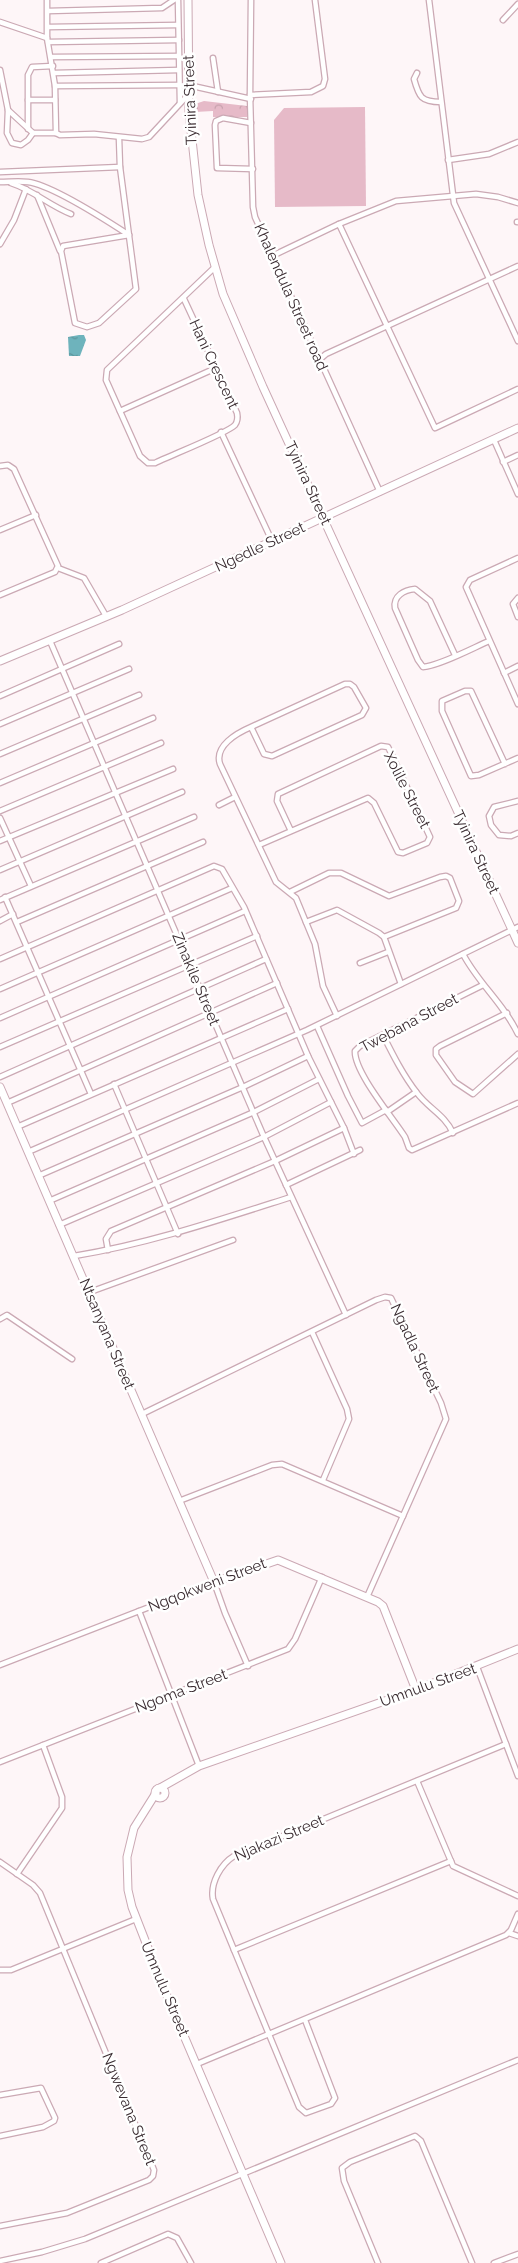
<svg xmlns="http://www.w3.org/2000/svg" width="518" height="2263" font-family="Raleway,sans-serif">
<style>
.grass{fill:#e6bac8}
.park{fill:url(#park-crowns)}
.water{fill:url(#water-ripples)}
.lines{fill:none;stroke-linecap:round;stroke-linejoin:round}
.street-casing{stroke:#cba9b4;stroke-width:7}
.secondary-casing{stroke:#cba9b4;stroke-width:9}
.street{stroke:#fff;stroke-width:4.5}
.secondary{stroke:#fff;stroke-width:7}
.labels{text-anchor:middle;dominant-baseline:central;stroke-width:5;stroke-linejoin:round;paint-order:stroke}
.street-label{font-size:15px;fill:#3a2c31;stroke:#fff}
</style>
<defs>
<pattern id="park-crowns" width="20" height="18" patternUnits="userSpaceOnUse" patternTransform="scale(1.25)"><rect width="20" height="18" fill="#e6bac8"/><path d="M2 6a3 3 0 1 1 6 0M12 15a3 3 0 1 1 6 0" fill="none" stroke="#c6a0ac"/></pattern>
<pattern id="water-ripples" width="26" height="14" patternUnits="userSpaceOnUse" patternTransform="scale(1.25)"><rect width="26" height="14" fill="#6eb3bc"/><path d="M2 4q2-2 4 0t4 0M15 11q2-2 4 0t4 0" fill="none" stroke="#5b9299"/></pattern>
</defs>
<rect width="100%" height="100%" fill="#fef6f8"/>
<path class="grass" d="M365 107 366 206 275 207 274 120 284 108Z"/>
<path class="park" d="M204 101 247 106V117H213V111L195 112V104Z"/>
<path class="water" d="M79 335H84L86 340 80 356H69L68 337Z"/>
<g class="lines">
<g class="street-casing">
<g id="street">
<path d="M47 0V38L55 86 56 133 60 135 94 134 142 139 149 137 188 95"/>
<path d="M178 0 180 103"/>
<path d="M251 0 250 95 253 207 255 217 380 492"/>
<path d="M429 0 454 203 518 341"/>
<path d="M48 11 162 8 174 0"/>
<path d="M503 20 518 4"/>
<path d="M0 22 47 38"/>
<path d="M48 27 178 25"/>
<path d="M48 42 179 40"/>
<path d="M51 57 179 56"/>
<path d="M213 58 218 92"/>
<path d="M0 70 8 110 33 133H56"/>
<path d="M54 73 179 70"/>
<path d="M417 73 414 79C419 97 421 102 441 102"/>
<path d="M188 85 251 99"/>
<path d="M55 86 180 85"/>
<path d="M250 95 311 92 323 86 325 79 315 0"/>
<path d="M28 100H55"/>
<path d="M8 110 7 133 12 143 21 145 28 140 33 133"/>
<path d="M251 123 223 118 216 121 215 125 217 168 253 169"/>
<path d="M28 129V75L32 67 53 66"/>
<path d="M119 138 120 167 136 289 99 323 87 327 75 323 61 251 63 246 129 235"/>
<path d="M448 160 489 154 518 142"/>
<path d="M0 172 120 167"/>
<path d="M0 182C9 182 19 181 28 182 52 185 106 220 129 235"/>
<path d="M11 183C33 190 50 206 71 214"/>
<path d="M37 195 60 251"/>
<path d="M517 222H518"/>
<path d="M339 224 435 428 518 389"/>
<path d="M0 244 14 220 26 189"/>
<path d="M272 256 339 224 396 201 476 194 498 197 518 203"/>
<path d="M184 299 237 413C238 418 238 421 235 425 228 433 169 456 155 463H148L140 456 106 380 107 370 215 267"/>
<path d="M319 360 326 354 518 266"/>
<path d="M120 411 216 368"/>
<path d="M221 432 272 541"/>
<path d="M494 440 518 494"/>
<path d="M503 462 518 455"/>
<path d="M0 466 8 465 14 469 58 566 55 572 0 595"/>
<path d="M0 530 36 515"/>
<path d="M518 558 470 580 466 587 518 704"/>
<path d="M58 568 84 578 106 616"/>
<path d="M518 598 513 604 518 617"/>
<path d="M50 641 264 1137 346 1315"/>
<path d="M455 655 430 601 415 589C404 590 393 596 395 608L418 660 423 667C439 666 473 648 489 641"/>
<path d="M504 673 518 666"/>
<path d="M0 696 119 644"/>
<path d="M0 724 129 669"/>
<path d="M251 727 264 754 272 756 362 715 366 708 354 687 350 684H345L251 727C237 733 214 746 220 764L276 882 296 898 315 944 323 986 337 1016"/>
<path d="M0 754 139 695"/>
<path d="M505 764 471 691H465L442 701V711L471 776 479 775 518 758"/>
<path d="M0 783 153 718"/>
<path d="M518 801 494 807 489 816 491 825 499 835 511 836 518 833"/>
<path d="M219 805 235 797"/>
<path d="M0 811 161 743"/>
<path d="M0 818 31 886"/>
<path d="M0 841 173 769"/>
<path d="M259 845 368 798 374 803 398 852 403 853 427 843 430 837 390 751 388 747 381 746 278 794 277 801 291 831"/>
<path d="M0 870 182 792"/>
<path d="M290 892 329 873H341L389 896 440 877 446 876 450 878 459 901 456 908 384 937"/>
<path d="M5 897 91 1094"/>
<path d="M0 900 194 817"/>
<path d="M0 921 13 914"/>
<path d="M17 922 203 842"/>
<path d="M306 922 337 910 379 933 384 937 401 984"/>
<path d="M463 954C478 983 504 1004 518 1034"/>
<path d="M0 959 214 866 222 869 244 907 308 1056 344 1128 354 1154"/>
<path d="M360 963 388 952"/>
<path d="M483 985 360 1046 355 1051C354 1072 393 1118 405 1137L409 1148 412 1150 518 1103"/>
<path d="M0 989 232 888"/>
<path d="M507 1013 440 1046 436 1049V1055L455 1082 473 1094 518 1054"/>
<path d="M0 1018 245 911"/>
<path d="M317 1026 348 1096 362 1123 386 1110"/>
<path d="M383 1035C393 1055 403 1075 417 1093 428 1108 445 1115 453 1133"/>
<path d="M0 1047 257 936"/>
<path d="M0 1077 266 959"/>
<path d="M114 1084 178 1234"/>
<path d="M7 1103 277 983"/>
<path d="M387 1112 416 1092"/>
<path d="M17 1127 288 1009"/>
<path d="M28 1152 307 1030 518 927"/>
<path d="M38 1176 243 1087 308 1056"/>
<path d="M286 1185 360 1150"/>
<path d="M49 1201 254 1112 319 1079"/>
<path d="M59 1225 264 1137 331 1102"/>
<path d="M108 1250 106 1239 111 1231 275 1161 344 1128"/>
<path d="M74 1256C148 1244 219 1220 291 1197"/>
<path d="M90 1292 233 1240"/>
<path d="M0 1319 7 1315 72 1359"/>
<path d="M312 1332 347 1409 349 1419 323 1480"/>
<path d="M142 1414 376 1300 385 1297 391 1298 441 1403 446 1419 367 1597"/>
<path d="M179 1501 272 1465 282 1464 403 1516"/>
<path d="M139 1611 199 1766"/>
<path d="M0 1665 214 1582 225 1613 248 1666"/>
<path d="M477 1667 518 1776"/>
<path d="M0 1762 288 1649 295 1639 322 1577"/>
<path d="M417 1781 453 1866 518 1896"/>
<path d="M0 1862 33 1885 40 1893 154 2170 153 2176 149 2180 67 2213 0 2226"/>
<path d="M17 1874 62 1808V1797L43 1745"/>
<path d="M509 1933 518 1936"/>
<path d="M234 1950 451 1861"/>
<path d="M0 1970H11L136 1919"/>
<path d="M305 2020 335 2098 331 2104 306 2113 299 2107 213 1899C210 1883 221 1864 234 1856L506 1744"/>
<path d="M197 2064 506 1935 511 1930 518 1914"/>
<path d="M0 2095 41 2088 55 2118 54 2121 43 2127 0 2136"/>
<path d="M0 2261 42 2252 85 2239 518 2060"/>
<path d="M101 2263 168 2234 177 2238 191 2263"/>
<path d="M378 2263 344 2181 342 2168 350 2162 415 2136 421 2141 472 2263"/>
<path d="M494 2263 518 2254"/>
</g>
</g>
<g class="secondary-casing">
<g id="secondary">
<path d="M188 0 189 112 198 195 209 245 223 294 263 387 518 943"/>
<path d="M0 661 122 610 518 428"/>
<path d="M0 1087 214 1582 278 1560 378 1602 383 1606 416 1690"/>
<path d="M160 1788 199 1766 416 1690 518 1649"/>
<circle cx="160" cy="1793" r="5"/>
<path d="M156 1793 134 1828 127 1857 128 1890 132 1907 164 1989 281 2263"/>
</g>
</g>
<use href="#street" class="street"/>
<use href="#secondary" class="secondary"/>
</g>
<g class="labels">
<g class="street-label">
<text transform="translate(190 100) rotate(-92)">Tyinira Street</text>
<text transform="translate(291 297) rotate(66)">Khalendula Street road</text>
<text transform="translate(214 364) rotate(65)">Hani Crescent</text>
<text transform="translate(308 483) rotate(65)">Tyinira Street</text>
<text transform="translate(260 547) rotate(-25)">Ngedle Street</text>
<text transform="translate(407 790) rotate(63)">Xolile Street</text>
<text transform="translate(476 852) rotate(65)">Tyinira Street</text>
<text transform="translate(196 979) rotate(67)">Zinakile Street</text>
<text transform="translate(409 1023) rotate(-28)">Twebana Street</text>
<text transform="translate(107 1334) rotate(67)">Ntsanyana Street</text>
<text transform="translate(415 1348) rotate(65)">Ngadla Street</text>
<text transform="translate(207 1585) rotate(-21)">Ngqokweni Street</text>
<text transform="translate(428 1685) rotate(-20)">Umnulu Street</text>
<text transform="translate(181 1691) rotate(-21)">Ngoma Street</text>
<text transform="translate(279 1838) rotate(-23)">Njakazi Street</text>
<text transform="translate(165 1989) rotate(67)">Umnulu Street</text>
<text transform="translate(129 2109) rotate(68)">Ngwevana Street</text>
</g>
</g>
</svg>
